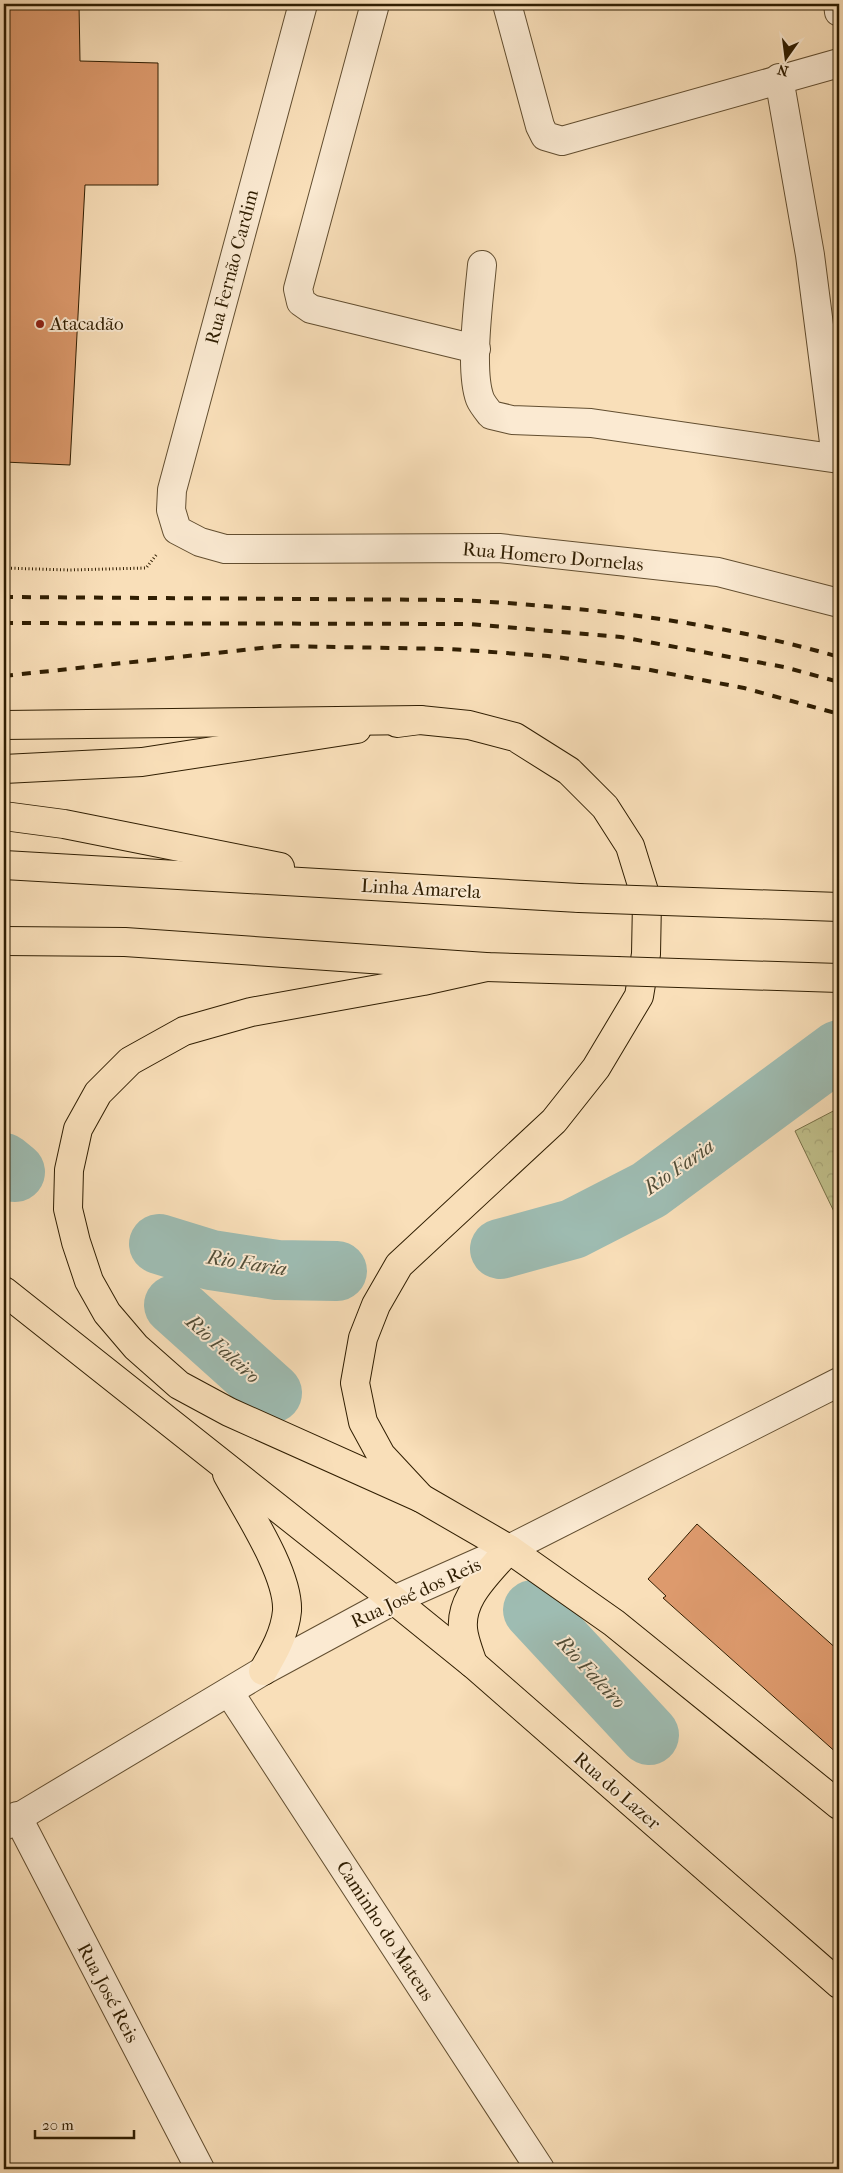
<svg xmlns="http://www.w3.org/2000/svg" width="843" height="2173" font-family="'IM FELL French Canon',serif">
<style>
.forest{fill:url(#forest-crowns);stroke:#787047}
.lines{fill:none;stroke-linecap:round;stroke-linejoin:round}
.river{stroke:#9ebcb2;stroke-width:60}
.building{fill:#dd9a6d;stroke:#301e02}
.minor-casing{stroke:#624e30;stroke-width:30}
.major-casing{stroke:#301e02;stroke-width:30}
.highway-casing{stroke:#301e02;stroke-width:30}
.path{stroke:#301e02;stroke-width:3;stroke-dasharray:1 2.5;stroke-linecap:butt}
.minor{stroke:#fbead2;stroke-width:28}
.major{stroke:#f9dfb9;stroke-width:28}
.highway{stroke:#f9dfb9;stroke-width:28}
.rail{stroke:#301e02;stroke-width:4;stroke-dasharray:9 9;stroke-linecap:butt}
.highway-bridge-casing{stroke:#301e02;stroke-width:30;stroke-linecap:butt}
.highway-bridge{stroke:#f9dfb9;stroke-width:28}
.poi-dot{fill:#8f2418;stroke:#fbead2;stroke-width:2}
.labels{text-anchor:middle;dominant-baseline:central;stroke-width:4;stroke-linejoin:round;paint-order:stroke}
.street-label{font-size:19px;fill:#301e02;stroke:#fbead2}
.poi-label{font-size:19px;fill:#301e02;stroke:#fbead2;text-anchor:start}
.water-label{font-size:20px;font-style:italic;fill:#514d37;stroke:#fbead2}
</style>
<defs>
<pattern id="forest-crowns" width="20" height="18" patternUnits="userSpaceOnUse" patternTransform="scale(1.25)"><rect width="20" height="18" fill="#c1c18c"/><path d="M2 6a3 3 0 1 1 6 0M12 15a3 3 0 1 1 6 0" fill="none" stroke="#a6a577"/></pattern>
</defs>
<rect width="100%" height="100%" fill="#f9dfb9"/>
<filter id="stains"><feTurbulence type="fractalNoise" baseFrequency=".004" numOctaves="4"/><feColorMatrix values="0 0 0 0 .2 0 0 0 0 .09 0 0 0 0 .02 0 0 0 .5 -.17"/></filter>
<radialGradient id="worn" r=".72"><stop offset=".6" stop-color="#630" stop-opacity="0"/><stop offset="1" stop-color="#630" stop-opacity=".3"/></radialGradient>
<path class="forest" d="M839 1108V1222L795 1131Z"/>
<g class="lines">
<g class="river">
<path d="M4 1163 15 1172"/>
<path d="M159 1244 211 1260 277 1270 337 1271"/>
<path d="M500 1249 573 1229 649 1190 839 1050"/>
<path d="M174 1305 272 1393"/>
<path d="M533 1610 649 1735"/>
</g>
</g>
<g class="building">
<path d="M4 4H79L80 61 158 63V185H85L70 465 4 462Z"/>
<path d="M697 1524 839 1651V1755L663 1598 666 1596 648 1579Z"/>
</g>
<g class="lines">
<g class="minor-casing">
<g id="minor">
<path d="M303 4 172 490 171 510 177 530 200 542 225 549 499 548 718 572 839 603"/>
<path d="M375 4 298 289 301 302 311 309 476 349"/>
<path d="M507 4 540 126 545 136 562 141 839 63"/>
<path d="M838 4 839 12"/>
<path d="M779 78 810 255 836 458"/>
<path d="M482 265C479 298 469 370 480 399 482 404 487 410 491 415L512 420 591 423 839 459"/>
<path d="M229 1692 540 2169"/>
<path d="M17 1816 200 2169"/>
<path d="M4 1826 263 1671 394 1600 509 1549 839 1382"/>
</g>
</g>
<g class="major-casing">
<g id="major">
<path d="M397 723 420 720 469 725 515 737 569 771 605 807 630 846 647 901 646 954 639 996 596 1068 554 1121 399 1265 376 1305 363 1338 355 1383 363 1422 381 1455 421 1498 509 1549 614 1623 839 1805"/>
<path d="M4 769 142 762 357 729"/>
<path d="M394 1600 473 1664 839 1984"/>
<path d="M473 1664C470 1655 466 1645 464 1635 456 1600 489 1573 509 1549"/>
</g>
</g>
<g class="highway-casing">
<g id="highway">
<path d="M4 725 420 720"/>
<path d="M4 816 64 824 280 867"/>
<path d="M4 865 579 898"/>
<path d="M4 941 125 942 486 967 616 971"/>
<path d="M4 1291 394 1600"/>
<path d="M227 1474C245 1508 289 1573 287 1611 285 1633 274 1652 263 1671"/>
<path d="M421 1498 229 1412 179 1385 136 1347 107 1313 89 1281 76 1242 68 1209 69 1170 78 1129 98 1093 130 1061 184 1031 251 1012 423 981 486 967"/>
</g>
</g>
<path class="path" d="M4 568 69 570 146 568 157 554"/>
<use href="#minor" class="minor"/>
<use href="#major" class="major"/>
<use href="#highway" class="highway"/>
<g class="rail">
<path d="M4 597 458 600C586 607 716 621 839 657"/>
<path d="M4 623 469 624 621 637 784 667 839 682"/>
<path d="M4 676 280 646 450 649 548 656 645 669 744 688 839 714"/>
</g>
<g class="highway-bridge-casing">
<g id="highway-bridge">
<path d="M579 898 839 907"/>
<path d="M616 971 839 978"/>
</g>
</g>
<use href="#highway-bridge" class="highway-bridge"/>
</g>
<circle class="poi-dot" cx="40" cy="324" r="5"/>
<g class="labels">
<g class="street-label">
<text transform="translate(232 267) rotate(-75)">Rua Fernão Cardim</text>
<text transform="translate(553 557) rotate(5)">Rua Homero Dornelas</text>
<text transform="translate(421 889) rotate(3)">Linha Amarela</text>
<text transform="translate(416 1593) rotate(-25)">Rua José dos Reis</text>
<text transform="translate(617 1791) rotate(41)">Rua do Lazer</text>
<text transform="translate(385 1931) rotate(57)">Caminho do Mateus</text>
<text transform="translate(108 1993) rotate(62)">Rua José Reis</text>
</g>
<g class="poi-label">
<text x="50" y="324">Atacadão</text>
</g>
<g class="water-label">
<text transform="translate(679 1167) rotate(-35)">Rio Faria</text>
<text transform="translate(247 1263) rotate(9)">Rio Faria</text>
<text transform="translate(223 1349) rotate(42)">Rio Faleiro</text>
<text transform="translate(591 1672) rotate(47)">Rio Faleiro</text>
</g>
</g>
<rect width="843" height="2173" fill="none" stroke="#f9dfb9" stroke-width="20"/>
<rect x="5" y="5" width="833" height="2163" fill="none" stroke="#301e02" stroke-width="2.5"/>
<rect x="10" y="10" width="823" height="2153" fill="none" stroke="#301e02"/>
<g transform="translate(786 58) rotate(194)" stroke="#fbead2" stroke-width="4" paint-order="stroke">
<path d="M0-4L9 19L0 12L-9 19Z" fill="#301e02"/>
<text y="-8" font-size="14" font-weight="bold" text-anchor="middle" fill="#301e02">N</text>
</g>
<path d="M35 2130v8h99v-8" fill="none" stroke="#301e02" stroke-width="2.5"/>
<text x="42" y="2130" font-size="15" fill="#301e02" stroke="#fbead2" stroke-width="4" paint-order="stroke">20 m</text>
<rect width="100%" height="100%" filter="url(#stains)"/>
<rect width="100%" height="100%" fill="url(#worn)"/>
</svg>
